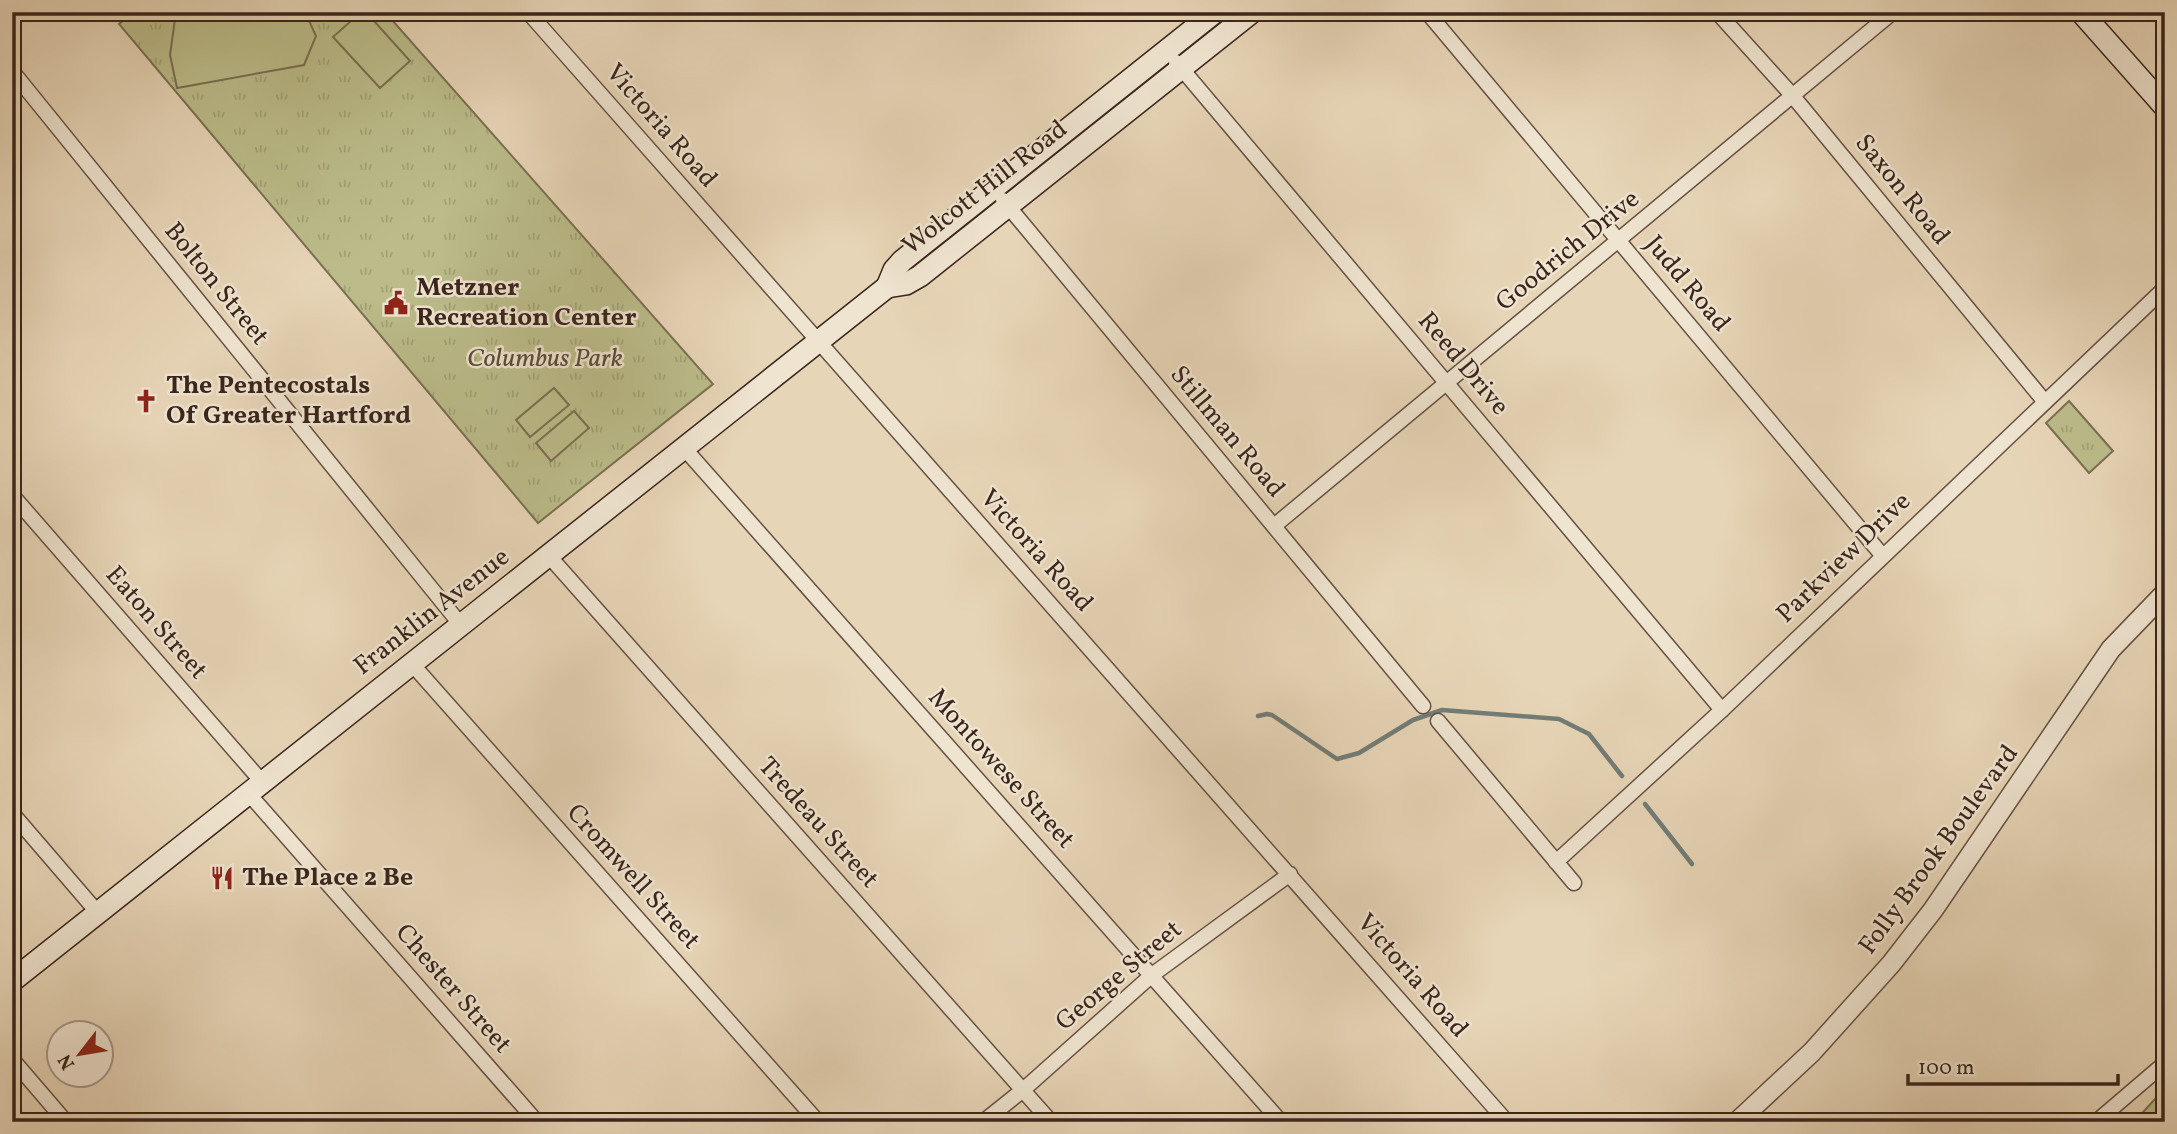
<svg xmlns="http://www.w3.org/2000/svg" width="2177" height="1134" font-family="Vollkorn,serif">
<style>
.grass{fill:url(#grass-tufts);stroke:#7a7053;stroke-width:2}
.pitch{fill:#bbbc8a;stroke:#7a7053;stroke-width:2}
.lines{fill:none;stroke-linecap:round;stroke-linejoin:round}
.stream{stroke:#727d77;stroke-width:4.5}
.minor-casing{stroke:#655143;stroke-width:17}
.tertiary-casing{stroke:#655143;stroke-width:22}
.secondary-casing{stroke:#3a251c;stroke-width:24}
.minor{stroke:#efe4d0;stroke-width:14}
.tertiary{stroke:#efe4d0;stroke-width:19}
.secondary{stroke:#efe4d0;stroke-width:21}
.labels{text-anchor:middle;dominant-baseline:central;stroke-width:5;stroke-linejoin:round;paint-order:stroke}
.street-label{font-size:26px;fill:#3a251c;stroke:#efe4d0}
.poi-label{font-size:26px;font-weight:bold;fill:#3a251c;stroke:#efe4d0;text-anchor:start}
.park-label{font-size:26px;font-style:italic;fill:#5a4b38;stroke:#efe4d0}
</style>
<defs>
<pattern id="grass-tufts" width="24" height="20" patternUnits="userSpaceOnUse" patternTransform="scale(1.75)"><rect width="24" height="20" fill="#bbbc8a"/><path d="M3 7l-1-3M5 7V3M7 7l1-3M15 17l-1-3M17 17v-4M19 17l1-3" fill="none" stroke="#a2a176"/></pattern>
</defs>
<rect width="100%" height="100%" fill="#e7d5b7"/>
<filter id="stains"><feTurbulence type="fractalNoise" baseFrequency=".00286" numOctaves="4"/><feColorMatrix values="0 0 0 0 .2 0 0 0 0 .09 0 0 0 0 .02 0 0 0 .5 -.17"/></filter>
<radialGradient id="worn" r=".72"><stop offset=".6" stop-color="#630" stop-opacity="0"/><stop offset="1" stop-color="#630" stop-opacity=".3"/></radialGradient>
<g class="grass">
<path d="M134 12H385L713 384 538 523 119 24Z"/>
<path d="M2069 401 2113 451 2089 473 2046 423Z"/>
<path d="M2165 1088V1122H2134Z"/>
</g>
<g class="pitch">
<path d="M176 12H305L316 36 304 65 177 88 170 55Z"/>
<path d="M361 12H366L410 61 380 88 333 37Z"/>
<path d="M554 388 569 405 530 437 516 420Z"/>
<path d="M574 411 589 428 551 461 536 443Z"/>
</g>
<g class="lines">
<g class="stream">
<path d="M1258 716 1267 714 1272 715 1337 759 1359 753 1413 720 1442 710 1559 719 1589 734 1622 776"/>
<path d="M1645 804 1692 864"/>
</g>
<g class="minor-casing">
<g id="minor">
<path d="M528 12 1507 1122"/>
<path d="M1427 12 1882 555"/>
<path d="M1717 12 1792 95 2045 402"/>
<path d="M1176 62 1722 710"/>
<path d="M12 71 461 625"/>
<path d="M1003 200 1423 706"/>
<path d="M684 448 1281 1122"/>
<path d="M12 495 263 783"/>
<path d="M1274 526 1893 12"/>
<path d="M549 556 1051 1122"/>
<path d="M412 664 818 1122"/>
<path d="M1438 721 1574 883"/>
<path d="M249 794 537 1122"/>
<path d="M12 813 98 913"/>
<path d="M1556 862 1722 710 2165 288"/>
<path d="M12 1059 66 1122"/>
<path d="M983 1122 1023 1090 1152 975 1290 874"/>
<path d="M2096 1122 2165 1063"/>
</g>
</g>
<g class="tertiary-casing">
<path id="tertiary" d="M1737 1122 1812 1052 1891 964 1933 910 2111 649 2165 593"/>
</g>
<g class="secondary-casing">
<g id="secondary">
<path d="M2081 12 2165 107"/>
<path d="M887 287 906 284 920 276 1252 12"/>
<path d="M887 287 894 270 902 261 1215 12"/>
<path d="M12 981 887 287"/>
</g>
</g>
<use href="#minor" class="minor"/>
<use href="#tertiary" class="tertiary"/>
<use href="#secondary" class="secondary"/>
</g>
<defs>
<g id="civic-bare" transform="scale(1.89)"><path d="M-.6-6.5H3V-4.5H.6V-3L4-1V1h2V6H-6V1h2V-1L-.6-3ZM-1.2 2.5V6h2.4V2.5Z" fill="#8f2418" stroke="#efe4d0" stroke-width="2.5" paint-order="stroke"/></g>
<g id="church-bare" transform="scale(1.89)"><path d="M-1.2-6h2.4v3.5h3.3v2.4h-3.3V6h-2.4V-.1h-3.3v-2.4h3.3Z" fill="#8f2418" stroke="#efe4d0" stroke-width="2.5" paint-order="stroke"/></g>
<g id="restaurant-bare" transform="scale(1.89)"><path d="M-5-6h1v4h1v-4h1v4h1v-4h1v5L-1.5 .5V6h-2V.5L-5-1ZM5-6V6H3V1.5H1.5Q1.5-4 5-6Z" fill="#8f2418" stroke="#efe4d0" stroke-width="2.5" paint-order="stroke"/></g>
</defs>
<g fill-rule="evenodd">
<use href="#civic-bare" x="396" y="303"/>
<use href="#church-bare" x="146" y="401"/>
<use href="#restaurant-bare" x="222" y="878"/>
</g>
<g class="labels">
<g class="street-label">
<text transform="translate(661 126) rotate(49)">Victoria Road</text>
<text transform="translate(985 188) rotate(-38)">Wolcott Hill Road</text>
<text transform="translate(1902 190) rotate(51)">Saxon Road</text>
<text transform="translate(1568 251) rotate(-39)">Goodrich Drive</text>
<text transform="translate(216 284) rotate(51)">Bolton Street</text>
<text transform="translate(1687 284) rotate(50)">Judd Road</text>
<text transform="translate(1463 364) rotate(50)">Reed Drive</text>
<text transform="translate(1227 432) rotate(50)">Stillman Road</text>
<text transform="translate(1036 551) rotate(48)">Victoria Road</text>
<text transform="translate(1844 558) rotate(-44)">Parkview Drive</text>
<text transform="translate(432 612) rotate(-38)">Franklin Avenue</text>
<text transform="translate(156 623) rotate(49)">Eaton Street</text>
<text transform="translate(1001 769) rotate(48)">Montowese Street</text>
<text transform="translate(818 823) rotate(48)">Tredeau Street</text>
<text transform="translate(1939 850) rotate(-54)">Folly Brook Boulevard</text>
<text transform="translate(633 877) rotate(48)">Cromwell Street</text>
<text transform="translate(1119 976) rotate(-40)">George Street</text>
<text transform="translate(1412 976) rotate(49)">Victoria Road</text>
<text transform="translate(453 989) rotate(49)">Chester Street</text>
</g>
<g class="poi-label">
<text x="416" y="288">Metzner<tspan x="416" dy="30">Recreation Center</tspan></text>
<text x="166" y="386">The Pentecostals<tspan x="166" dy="30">Of Greater Hartford</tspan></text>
<text x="242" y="878">The Place 2 Be</text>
</g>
<g class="park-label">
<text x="545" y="359">Columbus Park</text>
</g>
</g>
<rect width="2177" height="1134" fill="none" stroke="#e7d5b7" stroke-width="42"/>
<rect x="14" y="14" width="2149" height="1106" fill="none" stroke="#3a251c" stroke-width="3.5"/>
<rect x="21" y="21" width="2135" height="1092" fill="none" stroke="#3a251c" stroke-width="2"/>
<g transform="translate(80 1054) rotate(239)"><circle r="33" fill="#efe4d0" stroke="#a79888" stroke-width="2"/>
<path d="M0-5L12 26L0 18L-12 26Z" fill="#8f2418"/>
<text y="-10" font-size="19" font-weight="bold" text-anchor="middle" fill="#3a251c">N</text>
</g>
<path d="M1908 1074v10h210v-10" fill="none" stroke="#3a251c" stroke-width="3.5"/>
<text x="1918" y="1074" font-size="21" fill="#3a251c" stroke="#efe4d0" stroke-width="5" paint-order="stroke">100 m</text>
<rect width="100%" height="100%" filter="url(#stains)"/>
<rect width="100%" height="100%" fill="url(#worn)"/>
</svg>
